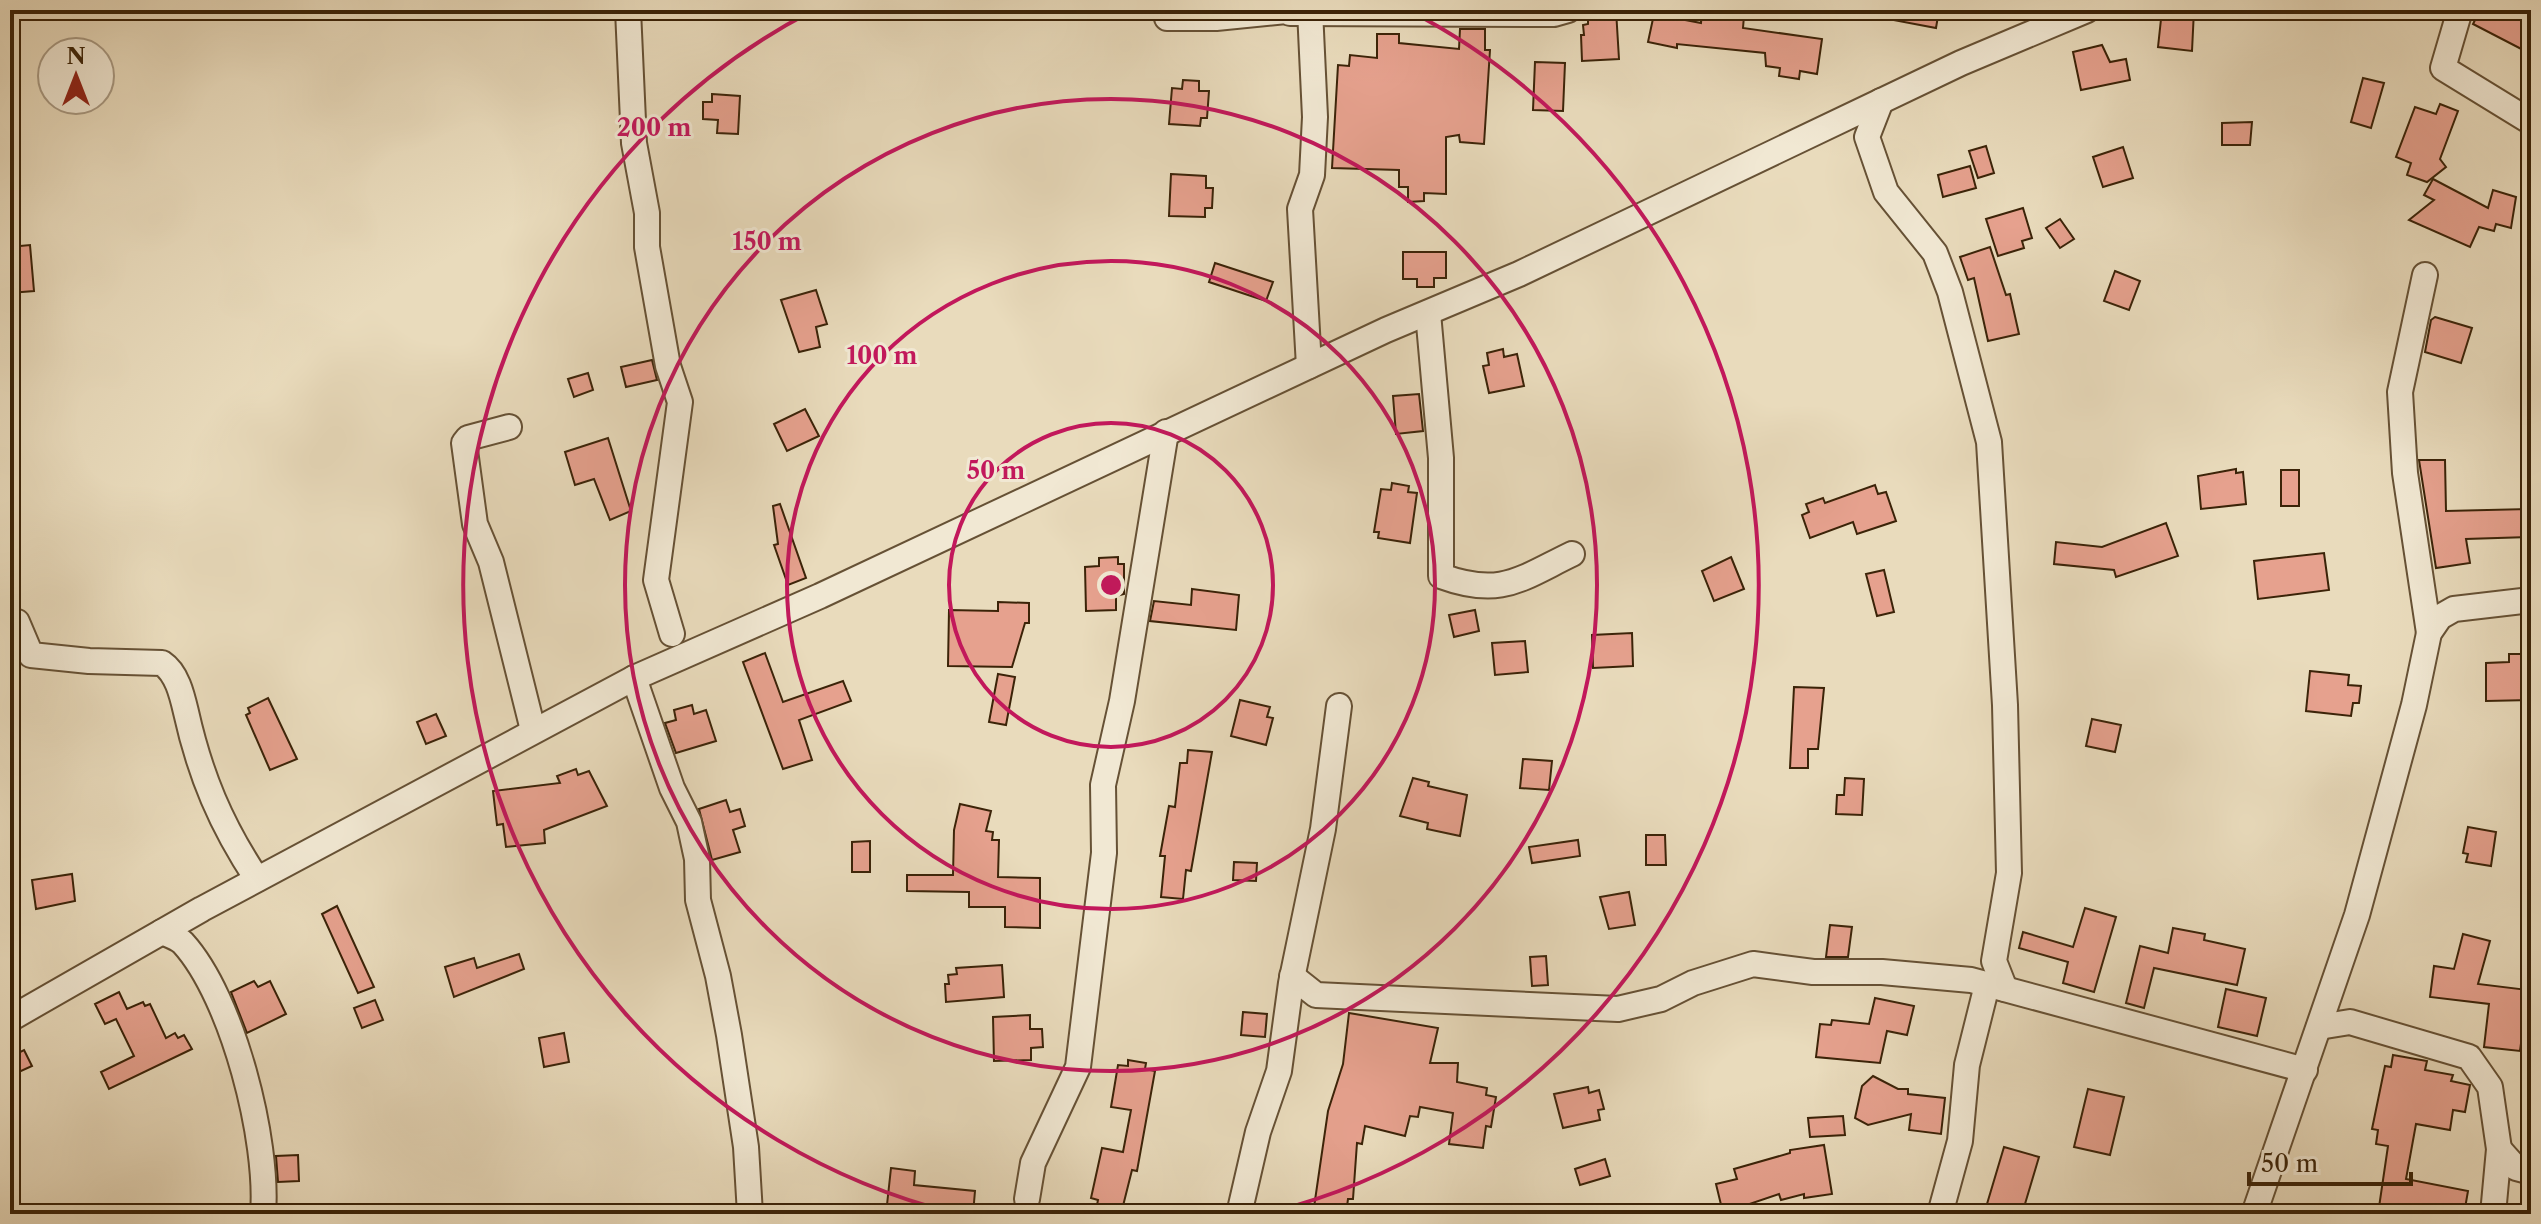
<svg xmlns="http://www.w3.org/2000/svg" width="2541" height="1224" font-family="'Libre Caslon Text',serif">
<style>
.building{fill:#e6a18e;stroke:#3b2308;stroke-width:2}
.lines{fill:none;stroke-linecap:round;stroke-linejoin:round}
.minor-casing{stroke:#665135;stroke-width:28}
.minor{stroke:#f1e8d3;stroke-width:24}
.ring{fill:none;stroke:#c2185b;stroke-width:4}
.centre{fill:#c2185b;stroke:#f1e8d3;stroke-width:4}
.ring-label{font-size:24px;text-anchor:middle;font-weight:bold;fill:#c2185b;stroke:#f1e8d3;stroke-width:6;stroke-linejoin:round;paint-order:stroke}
</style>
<rect width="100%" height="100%" fill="#e9dbbc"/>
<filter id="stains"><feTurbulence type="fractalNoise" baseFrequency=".0025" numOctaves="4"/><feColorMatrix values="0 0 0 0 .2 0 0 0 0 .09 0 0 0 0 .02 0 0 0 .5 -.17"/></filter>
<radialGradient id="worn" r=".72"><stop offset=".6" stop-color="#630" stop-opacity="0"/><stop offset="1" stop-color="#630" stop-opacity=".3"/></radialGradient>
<g class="building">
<path d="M1588 10H1616L1619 59 1582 61 1581 35H1584L1583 25 1588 24Z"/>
<path d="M1888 10H1939L1936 28 1888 19Z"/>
<path d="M2162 10H2194L2192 51 2158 47Z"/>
<path d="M2480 10H2518L2531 16V54L2473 24Z"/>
<path d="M1702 12 1744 16 1743 28 1822 39 1817 74 1800 71 1799 79 1779 76 1780 68 1766 66 1765 53 1677 44V48L1648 42 1654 14 1701 23Z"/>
<path d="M1460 29H1485V50H1490L1484 144 1460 142 1459 135 1446 137V194L1424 193V201L1408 202V187H1399V170L1332 168 1338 65 1349 66 1350 55 1377 58V34H1399V43L1459 49Z"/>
<path d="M2102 45 2110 62 2126 59 2130 80 2081 90 2073 52Z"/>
<path d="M1535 62 1565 63 1563 111 1533 110Z"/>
<path d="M2363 78 2384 83 2371 128 2351 122Z"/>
<path d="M1183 80 1199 81V91H1209L1207 118H1201L1200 126 1169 124 1172 88 1182 89Z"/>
<path d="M712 94 740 96 738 134 717 133 718 120 703 119V102H712Z"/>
<path d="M2440 104 2458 111 2440 159 2446 167 2427 182 2407 175 2411 163 2396 157 2415 107 2436 114Z"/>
<path d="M2252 122 2250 145H2222V123Z"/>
<path d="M1986 146 1994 173 1978 178 1969 151Z"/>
<path d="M2123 147 2133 178 2103 187 2093 157Z"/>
<path d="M1970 166 1976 188 1943 197 1938 175Z"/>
<path d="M1171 174 1206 176V188H1213L1212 208H1205V217L1169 216Z"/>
<path d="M2433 179 2488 208 2493 190 2516 197 2511 228 2496 224 2494 231 2479 227 2470 247 2409 220 2434 200 2424 195Z"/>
<path d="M2023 208 2032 238 2022 241 2024 248 1998 256 1986 219Z"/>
<path d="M2060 219 2074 239 2060 248 2046 228Z"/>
<path d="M30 245 34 291 10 293V247Z"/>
<path d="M1990 247 2006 295 2010 294 2019 334 1988 341 1974 278 1968 280 1960 257Z"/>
<path d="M1403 252H1446V278H1434V287H1417V279H1403Z"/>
<path d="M1215 263 1273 282 1266 301 1209 282Z"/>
<path d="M2115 271 2140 281 2129 310 2104 301Z"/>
<path d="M816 290 827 324 816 327 820 347 799 352 781 300Z"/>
<path d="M2435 317 2472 328 2461 363 2425 352 2431 320Z"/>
<path d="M1503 349 1504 357 1517 354 1524 386 1489 393 1483 366 1489 365 1487 353Z"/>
<path d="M652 360 657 380 626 387 621 367Z"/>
<path d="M588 373 593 390 574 397 568 379Z"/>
<path d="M1419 394 1423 431 1396 434 1393 396Z"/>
<path d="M805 409 819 436 787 451 774 424Z"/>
<path d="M608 438 631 511 610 520 594 479 575 485 565 452Z"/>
<path d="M2419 460H2445L2446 511 2529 509V537L2466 539 2470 563 2436 568Z"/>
<path d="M2236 469V473L2243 472 2246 504 2201 509 2198 476Z"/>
<rect x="2281" y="470" width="18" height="36"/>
<path d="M1392 483 1409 486 1408 492 1417 493 1410 543 1378 538 1379 532H1374L1381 489 1391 490Z"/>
<path d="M1875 485 1878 494 1886 492 1896 521 1857 534 1853 522 1810 538 1802 515 1809 512 1806 504 1823 498 1825 503Z"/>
<path d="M780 504 806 578 788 585 774 545 778 544 773 506Z"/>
<path d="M2166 523 2178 556 2116 577 2114 570 2054 564 2056 542 2102 547Z"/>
<path d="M2324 553 2329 590 2258 599 2254 561Z"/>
<path d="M1118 557V564H1124V594L1116 596V610L1086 611 1085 567 1099 566V558Z"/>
<path d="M1731 557 1744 589 1714 601 1702 571Z"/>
<path d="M1884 570 1894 612 1877 616 1866 574Z"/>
<path d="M1192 589 1239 595 1236 630 1150 621 1154 601 1191 605Z"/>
<path d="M998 602 1029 603V623H1025L1012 667 948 666 949 610 998 611Z"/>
<path d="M1475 610 1479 631 1454 637 1449 615Z"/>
<path d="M1632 633 1633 666 1593 668 1592 635Z"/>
<path d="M1525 641 1528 672 1495 675 1492 643Z"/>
<path d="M765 653 783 702 843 681 851 701 799 720 812 760 783 769 743 662Z"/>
<path d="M2509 654H2531V700L2486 701V663L2509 662Z"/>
<path d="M2310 671 2349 675 2348 685 2361 686 2359 703H2353L2351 716 2306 711Z"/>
<path d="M998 674 1015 677 1006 725 989 722Z"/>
<path d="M1794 687 1824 688 1818 749H1808V768H1790Z"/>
<path d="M268 698 297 759 270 770 246 715 250 713 248 708Z"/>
<path d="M1240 700 1270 707 1267 717 1273 718 1266 745 1231 736Z"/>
<path d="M692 705 694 714 706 710 716 741 676 753 665 723 676 720 674 710Z"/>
<path d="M436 714 446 736 426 744 417 722Z"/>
<path d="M2092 719 2121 725 2115 752 2086 746Z"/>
<path d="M1188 750 1212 752 1191 871 1186 870 1183 899 1161 897 1165 856H1160L1169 806 1175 807 1180 763H1187Z"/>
<path d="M1523 759 1552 761 1549 790 1520 788Z"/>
<path d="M576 769 578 775 589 771 607 806 544 830 545 843 506 847 503 824 497 825 493 791 560 783 557 776Z"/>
<path d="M1413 778 1429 782 1428 786 1467 795 1460 836 1427 829 1428 823 1400 816Z"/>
<path d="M1845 778 1864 779 1862 815 1836 814 1837 795H1844Z"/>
<path d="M726 800 730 812 740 809 745 826 733 830 740 852 712 860 699 809Z"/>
<path d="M960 804 991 811 986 831 993 832 992 840H999L998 877 1040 878V928L1005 927V907H969V892L907 891V875H953L954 830Z"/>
<path d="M2468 827 2496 832 2491 866 2466 862 2468 854 2463 853Z"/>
<path d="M1646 835H1665L1666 865H1646Z"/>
<path d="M1578 840 1580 856 1532 863 1529 847Z"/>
<path d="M870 841V872H852V842Z"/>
<path d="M1234 862 1257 863 1256 881 1233 880Z"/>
<path d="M72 874 75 901 36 909 32 880Z"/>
<path d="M1629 892 1635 925 1609 929 1600 897Z"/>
<path d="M337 906 374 987 358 993 322 914Z"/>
<path d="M2085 908 2116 917 2094 992 2063 983 2068 962 2019 948 2023 932 2073 947Z"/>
<path d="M1830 925 1852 927 1848 957H1826Z"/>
<path d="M2173 928 2205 934 2204 940 2245 949 2237 985 2154 968 2144 1008 2126 1003 2140 946 2168 953Z"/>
<path d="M2463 934 2490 941 2478 984 2528 990 2520 1051 2484 1047 2489 1004 2430 997 2434 966 2454 969Z"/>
<path d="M519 954 524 969 454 997 445 967 474 958 477 968Z"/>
<path d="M1546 956 1548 985 1532 986 1530 957Z"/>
<path d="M1002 965 1004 997 946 1002 945 984H949L948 975 957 974 956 968Z"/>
<path d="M254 981 258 987 270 981 286 1014 247 1033 231 992Z"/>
<path d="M2226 989 2266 998 2257 1036 2218 1027Z"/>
<path d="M119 992 127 1009 143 1002 145 1006 150 1004 166 1038 175 1033 178 1038 184 1035 192 1049 109 1089 101 1072 134 1056 116 1019 105 1024 95 1004Z"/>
<path d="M1875 998 1914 1006 1907 1035 1887 1031 1880 1063 1816 1057 1820 1024 1831 1025 1832 1020 1869 1024Z"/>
<path d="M375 1000 383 1020 362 1028 354 1008Z"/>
<path d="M1243 1012 1267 1014 1265 1037 1241 1035Z"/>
<path d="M1349 1013 1438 1028 1430 1063H1458L1457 1082 1487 1088 1486 1095 1496 1097 1491 1127 1486 1126 1483 1148 1449 1144 1453 1113 1420 1107 1418 1117 1410 1116 1405 1136 1365 1126 1362 1144 1357 1143 1353 1199H1348L1346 1214H1313L1328 1111 1343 1064Z"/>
<path d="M1030 1015V1029H1042L1043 1047 1031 1048V1060L994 1061 993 1017Z"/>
<path d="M564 1033 569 1062 544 1067 539 1038Z"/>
<path d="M24 1050 32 1066 10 1076V1057Z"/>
<path d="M2393 1055 2427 1061 2425 1070 2453 1075 2451 1081 2470 1085 2465 1112 2453 1110 2450 1130 2416 1124 2406 1179 2468 1191 2464 1214H2378L2388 1146 2376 1144 2378 1130 2372 1129 2385 1066 2391 1067Z"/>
<path d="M1128 1060 1146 1063 1145 1069 1155 1071 1137 1171 1132 1170 1121 1214H1113L1096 1210 1098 1200 1091 1198 1102 1148 1123 1152 1131 1110 1111 1107 1118 1065 1128 1066Z"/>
<path d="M1873 1076 1898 1089H1908V1094L1945 1098 1941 1134 1909 1130 1911 1114 1868 1125 1855 1118 1862 1086Z"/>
<path d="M1588 1087 1589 1093 1599 1090 1604 1109 1598 1110 1600 1120 1563 1128 1554 1094Z"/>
<path d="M2088 1089 2124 1097 2110 1155 2074 1147Z"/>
<path d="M1843 1116 1845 1135 1810 1137 1808 1118Z"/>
<path d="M1824 1145 1832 1194 1804 1198V1194L1781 1200 1779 1194 1723 1213 1716 1184 1737 1179 1734 1169 1790 1153V1150Z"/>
<path d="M2004 1147 2039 1157 2022 1214H1984Z"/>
<path d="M298 1155 299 1181 278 1182 276 1156Z"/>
<path d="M1605 1159 1610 1176 1580 1185 1575 1169Z"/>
<path d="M891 1168 915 1171 914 1185 975 1191 973 1214H886Z"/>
</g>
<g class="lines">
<g class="minor-casing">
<g id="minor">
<path d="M628 10 634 143 647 213V247L668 366 680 402 656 580 672 634"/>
<path d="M2460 10 2443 68 2531 122"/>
<path d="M1290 13 1554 14 1568 10"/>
<path d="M1167 18H1216L1296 10"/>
<path d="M1881 101 1867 137 1886 192 1935 253 1950 292 1989 442 2005 705 2009 873 1994 961 2005 989"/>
<path d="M2425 275 2400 392 2405 473 2429 633"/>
<path d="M1428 313 1441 458V576C1501 598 1520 579 1572 554"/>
<path d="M1309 366 1300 209 1312 175 1315 117 1310 10"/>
<path d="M509 427 468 438 464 443 475 524 491 562 533 730"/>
<path d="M17 622 31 655 89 661 162 663C177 673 182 695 186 712 200 775 221 825 257 879"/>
<path d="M634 678 672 788 689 822 697 859 698 900 718 976 729 1035 746 1147 750 1214"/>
<path d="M162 932C169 935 178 938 183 943 233 998 269 1141 263 1214"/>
<path d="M1292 976 1316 995 1618 1009 1661 999 1693 983 1753 964 1813 972H1882L1971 980 2305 1070"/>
<path d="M10 1019 202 909 634 678 820 596 1386 330 1519 274 1961 63 2087 10"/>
<path d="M2319 1027 2350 1022 2469 1057 2490 1087 2499 1149 2493 1214"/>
<path d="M2499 1149 2516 1168 2531 1172"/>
<path d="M1027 1199 1033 1163 1078 1067 1104 853 1103 785 1122 701 1166 432"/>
<path d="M1239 1214 1258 1132 1279 1071 1291 983 1323 829 1339 706"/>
<path d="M1940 1214 1960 1141 1967 1065 1987 985"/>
<path d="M2254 1214 2357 915 2414 705 2429 633 2440 617 2454 609 2531 600"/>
</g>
</g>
<use href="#minor" class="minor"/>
</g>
<g class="ring">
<circle cx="1111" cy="585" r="162"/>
<circle cx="1111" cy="585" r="324"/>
<circle cx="1111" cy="585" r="486"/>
<path d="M954 1213A647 647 0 0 1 812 11M1410 11A647 647 0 0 1 1268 1213"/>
</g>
<circle cx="1111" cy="585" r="12" class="centre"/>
<g class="ring-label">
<text x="654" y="136">200 m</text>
<text x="767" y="250">150 m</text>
<text x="882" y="364">100 m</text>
<text x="996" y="479">50 m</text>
</g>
<rect width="2541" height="1224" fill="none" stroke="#e9dbbc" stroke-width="40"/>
<rect x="12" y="12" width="2517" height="1200" fill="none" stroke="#3b2308" stroke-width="4"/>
<rect x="20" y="20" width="2501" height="1184" fill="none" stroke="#3b2308" stroke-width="2"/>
<g transform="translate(76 76)"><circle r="38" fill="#f1e8d3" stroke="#a89982" stroke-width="2"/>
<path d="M0-6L14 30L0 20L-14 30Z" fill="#8f2418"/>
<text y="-12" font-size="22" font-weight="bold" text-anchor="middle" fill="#3b2308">N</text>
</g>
<path d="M2249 1172v12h162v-12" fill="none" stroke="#3b2308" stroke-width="4"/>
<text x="2261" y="1172" font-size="24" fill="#3b2308" stroke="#f1e8d3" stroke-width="6" paint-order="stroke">50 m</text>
<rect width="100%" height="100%" filter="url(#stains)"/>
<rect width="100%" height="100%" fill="url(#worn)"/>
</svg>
